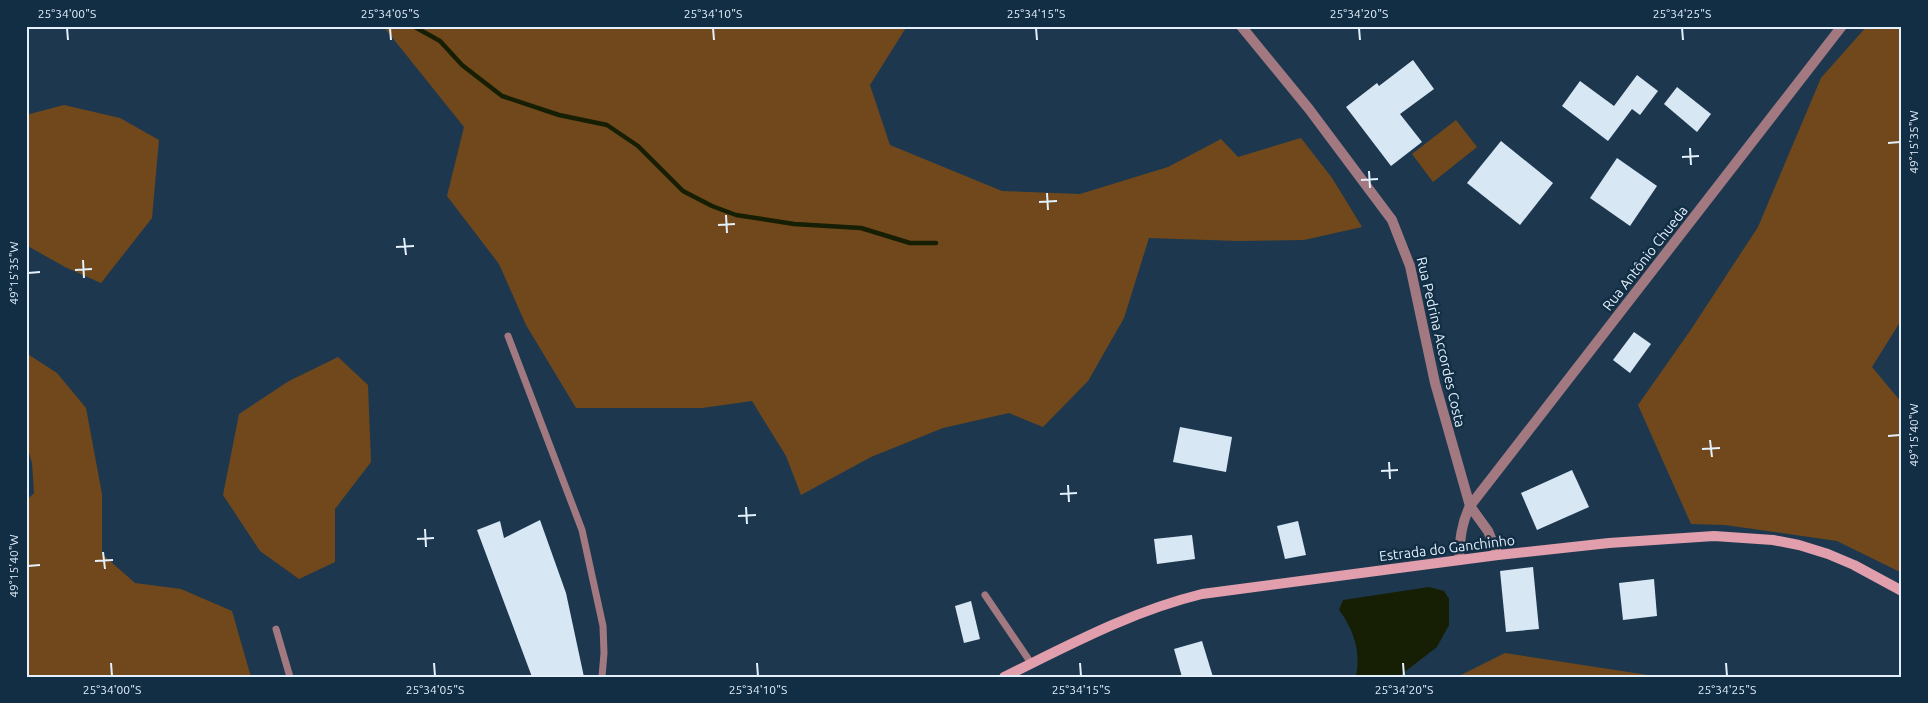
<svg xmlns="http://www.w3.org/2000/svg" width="1928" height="703" font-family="Ubuntu,sans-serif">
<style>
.green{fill:#71481b}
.water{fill:#161f04}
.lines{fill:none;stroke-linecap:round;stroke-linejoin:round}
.stream{stroke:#161f04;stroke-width:4.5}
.building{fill:#d8e7f4}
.lane{stroke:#a37981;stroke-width:7}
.street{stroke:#a37981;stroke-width:10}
.secondary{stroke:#e19eac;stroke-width:10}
.ticks{fill:none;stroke:#e4f0fc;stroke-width:2}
.labels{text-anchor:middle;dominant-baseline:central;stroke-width:5;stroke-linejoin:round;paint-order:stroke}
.street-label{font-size:14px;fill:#e4f0fc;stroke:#122e44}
.neatline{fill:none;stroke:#e4f0fc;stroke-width:2}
.ticks-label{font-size:12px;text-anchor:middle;fill:#e4f0fc}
</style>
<rect width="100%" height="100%" fill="#1d384e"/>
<g class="green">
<path d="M383 26H907L870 85 890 145 1002 191 1080 194 1168 167 1221 139 1238 157 1301 138 1332 178 1362 227 1304 240 1238 241 1149 238 1124 318 1088 381 1043 427 1009 413 943 428 871 457 801 495 786 456 752 401 702 408H576L526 325 499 264 447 196 464 127Z"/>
<path d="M1867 26H1902V319L1872 367 1902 403V573L1837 541 1725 525 1691 524 1638 405 1692 328 1758 227 1821 78Z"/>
<path d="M64 105 120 118 159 140 152 218 101 283 65 267 26 245V115Z"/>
<path d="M1456 120 1477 147 1433 182 1412 154Z"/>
<path d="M26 353 57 373 86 408 102 494V554L135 583 181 589 232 611 251 677H26V501L34 493 32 463 26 443Z"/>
<path d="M338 357 368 385 371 462 335 509V562L299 579 260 551 223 495 239 414 289 381Z"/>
<path d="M1505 653 1661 677H1457Z"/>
</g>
<path class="water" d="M1429 587 1444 591 1449 599V625L1437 647 1398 677H1356C1361 652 1354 630 1339 610L1343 600Z"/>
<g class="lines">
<path class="stream" d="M413 26 440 41 462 65 502 96 559 115 607 125 638 146 683 191 712 206 736 215 794 224 861 228 910 243H936"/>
</g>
<g class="building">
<path d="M1413 60 1434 89 1400 114 1422 142 1391 166 1346 107 1377 83 1379 86Z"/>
<path d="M1637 75 1658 91 1640 115 1632 109 1608 141 1562 106 1580 81 1614 106Z"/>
<path d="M1677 87 1711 114 1697 132 1664 104Z"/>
<path d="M1501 141 1553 183 1520 225 1467 183Z"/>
<path d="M1617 158 1657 186 1630 226 1590 198Z"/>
<path d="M1634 332 1651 344 1630 373 1613 360Z"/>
<path d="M1180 427 1232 437 1226 472 1173 462Z"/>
<path d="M1572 470 1589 507 1537 530 1521 493Z"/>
<path d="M540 520 566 593 584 677H532L477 530 500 521 504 538Z"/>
<path d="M1298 521 1306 555 1285 559 1277 526Z"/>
<path d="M1192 535 1195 559 1157 564 1154 539Z"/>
<path d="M1533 567 1539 629 1506 632 1500 571Z"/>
<path d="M1654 579 1657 616 1623 620 1619 583Z"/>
<path d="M971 601 980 639 964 643 955 606Z"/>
<path d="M1202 641 1213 677H1182L1174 649Z"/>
</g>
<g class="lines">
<g class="lane">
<path d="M508 336 582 530 603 626 604 653 602 677"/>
<path d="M985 595 1031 663"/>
<path d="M276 629 290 677"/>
</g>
<g class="street">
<path d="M1241 26 1309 109 1392 220 1410 266 1435 383 1470 506 1488 531 1498 555"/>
<path d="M1459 560C1460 540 1461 524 1470 506L1842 26"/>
</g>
<path class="secondary" d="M1004 677C1069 645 1132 611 1202 594L1498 555 1609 543 1714 536 1773 540 1799 545 1828 554 1854 565 1902 591"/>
</g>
<path class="ticks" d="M67 28 68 40M390 28 391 40M713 28 714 40M1036 28 1037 40M1359 28 1360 40M1682 28 1683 40M1888 143 1900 142M1690 148 1691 165M1682 157 1699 156M1369 171 1370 188M1361 180 1378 179M1047 193 1048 210M1039 202 1057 201M726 215 727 233M718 225 735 224M404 238 406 255M396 247 414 246M83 260 84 278M75 270 92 269M28 273 40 272M1888 436 1900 435M1710 440 1712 457M1702 449 1720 448M1389 462 1390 479M1381 471 1398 470M1068 485 1069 502M1060 494 1077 493M746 507 747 524M738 516 756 515M425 529 426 547M417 539 434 538M103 552 105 569M95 561 113 560M28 566 40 565M111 663 112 676M434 663 435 676M757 663 758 676M1080 663 1081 676M1403 663 1404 676M1726 663 1727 676"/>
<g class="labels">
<g class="street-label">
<text transform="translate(1645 258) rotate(-52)">Rua Antônio Chueda</text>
<text transform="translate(1441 342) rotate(77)">Rua Pedrina Accordes Costa</text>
<text transform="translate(1447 548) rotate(-7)">Estrada do Ganchinho</text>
</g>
</g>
<rect width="1928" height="703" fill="none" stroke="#122e44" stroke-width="55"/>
<rect x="28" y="28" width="1872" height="648" class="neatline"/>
<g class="ticks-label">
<text x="67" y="18">25°34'00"S</text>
<text x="390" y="18">25°34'05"S</text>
<text x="713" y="18">25°34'10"S</text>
<text x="1036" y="18">25°34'15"S</text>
<text x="1359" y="18">25°34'20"S</text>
<text x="1682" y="18">25°34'25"S</text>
<text transform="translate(1914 142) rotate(-90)" y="4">49°15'35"W</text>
<text transform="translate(14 273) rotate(-90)" y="4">49°15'35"W</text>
<text transform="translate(1914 435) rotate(-90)" y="4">49°15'40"W</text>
<text transform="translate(14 566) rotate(-90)" y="4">49°15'40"W</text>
<text x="112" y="694">25°34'00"S</text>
<text x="435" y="694">25°34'05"S</text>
<text x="758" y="694">25°34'10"S</text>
<text x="1081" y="694">25°34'15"S</text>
<text x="1404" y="694">25°34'20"S</text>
<text x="1727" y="694">25°34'25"S</text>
</g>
</svg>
